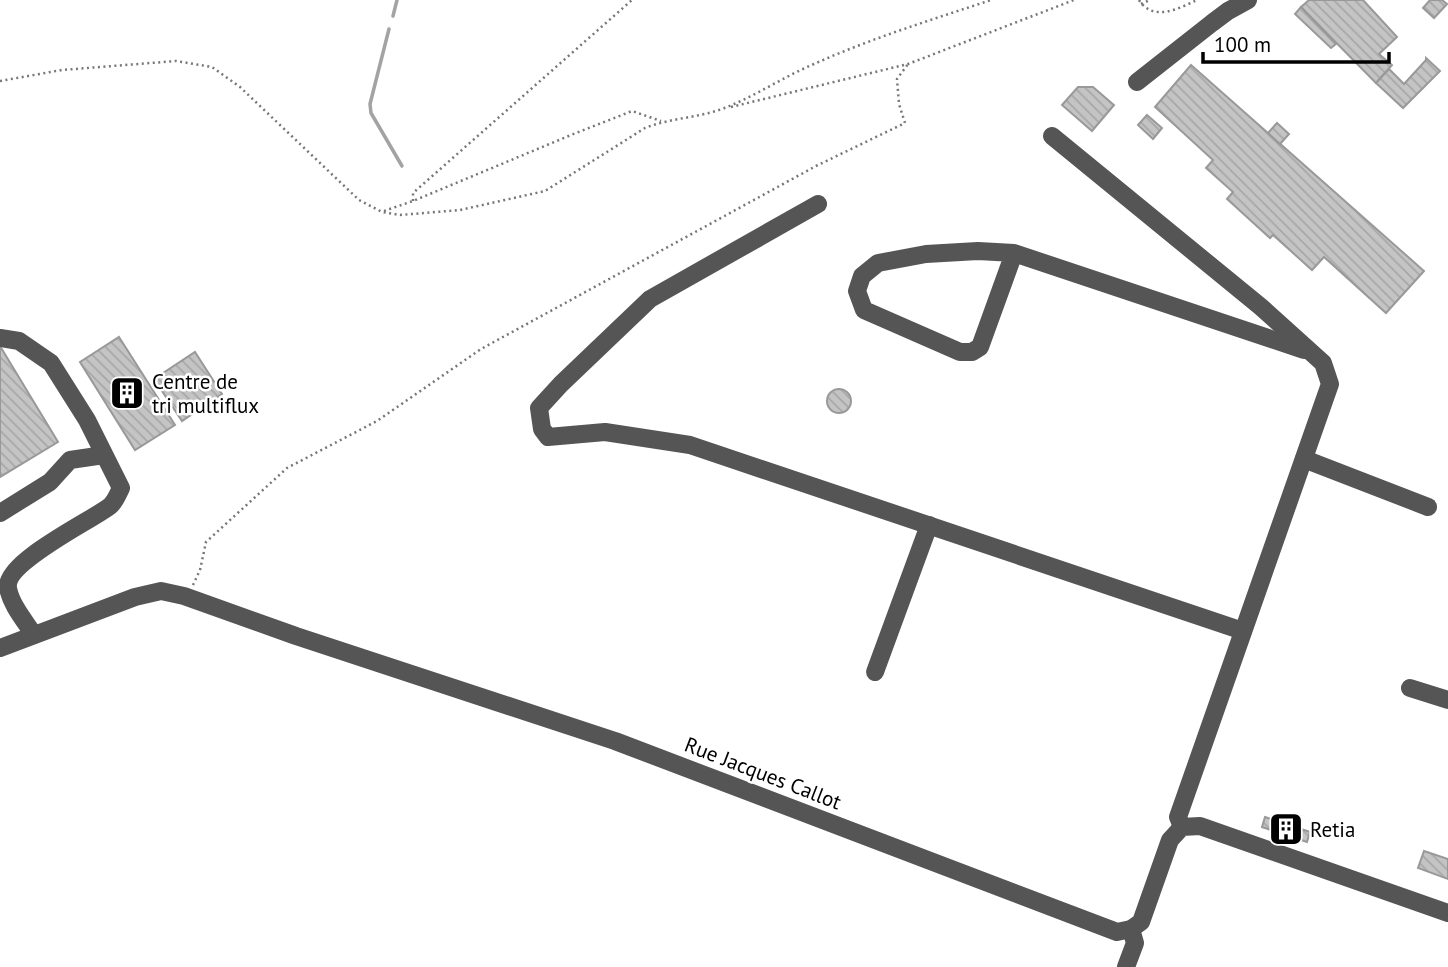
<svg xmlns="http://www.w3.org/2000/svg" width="1448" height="967" font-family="'PT Sans',sans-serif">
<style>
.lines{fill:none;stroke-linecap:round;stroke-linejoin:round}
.stream{stroke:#a3a3a3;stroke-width:3.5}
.building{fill:url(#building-back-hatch);stroke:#999;stroke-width:2}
.path{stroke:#777;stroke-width:2.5;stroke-dasharray:2 3.5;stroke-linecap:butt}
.minor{stroke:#555;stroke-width:18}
.labels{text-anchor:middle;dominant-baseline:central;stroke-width:5;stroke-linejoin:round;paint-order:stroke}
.poi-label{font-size:21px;fill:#000;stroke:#fff;text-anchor:start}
.street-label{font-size:21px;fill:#000;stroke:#fff}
</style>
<defs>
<pattern id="building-back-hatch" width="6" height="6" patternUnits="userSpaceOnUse" patternTransform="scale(1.75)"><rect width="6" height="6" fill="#c4c4c4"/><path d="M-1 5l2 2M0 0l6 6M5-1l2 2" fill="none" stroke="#a7a7a7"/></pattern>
</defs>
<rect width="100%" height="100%" fill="#fff"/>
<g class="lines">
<g class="stream">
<path d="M393 16 397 0"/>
<path d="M389 29 370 104 371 113 402 166"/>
</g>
</g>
<g class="building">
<path d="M1309 0H1363L1397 37 1379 54 1392 65 1376 83 1301 7Z"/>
<path d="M1430 0H1442L1447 4 1434 18 1423 8Z"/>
<path d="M1301 7 1336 44 1331 48 1295 14Z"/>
<path d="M1426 58 1440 71 1403 108 1376 83 1389 69 1404 84 1426 60Z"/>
<path d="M1191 65 1424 271 1386 313 1324 257 1312 270 1273 235 1270 238 1227 199 1233 192 1206 168 1213 160 1155 107Z"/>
<path d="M1078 87H1093L1114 105 1092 131 1062 105Z"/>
<path d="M1147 115 1162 128 1153 139 1138 125Z"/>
<path d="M1277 123 1289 134 1280 144 1268 133Z"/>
<path d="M119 337 175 425 135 450 80 362Z"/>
<path d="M0 346 58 442 0 477Z"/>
<path d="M195 352 222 394 182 421 154 379Z"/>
<circle cx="839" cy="401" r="12"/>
<path d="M1265 817 1310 832 1307 842 1262 827Z"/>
<path d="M1424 851 1448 859V879L1418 868Z"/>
</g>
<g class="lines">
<g class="path">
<path d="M1139 0C1153 22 1178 9 1197 0"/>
<path d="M1141 4 1150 0"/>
<path d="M0 81 62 70 176 61 212 67 240 87 359 200 382 212 400 215 460 210 545 191 645 128C670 118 697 118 722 109 754 97 783 77 814 64 872 38 931 20 991 0"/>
<path d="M731 107 908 64 1074 0"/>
<path d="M413 201V193L632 0"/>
<path d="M384 211 413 201 571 135 632 111 661 121"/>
<path d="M193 585 200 570 206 542 287 468 377 421 481 349 752 201 816 166 905 123 899 104 897 79 908 64"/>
</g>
<g class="minor">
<path d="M1137 82 1212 23 1228 11 1248 0"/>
<path d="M1052 136 1261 307 1323 363 1330 384 1178 817 1182 827"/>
<path d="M818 204 650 299 561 384 539 408 542 429 548 437 605 432 690 445 1243 631"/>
<path d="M1014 253 980 347 972 352H960L864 310 857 291 862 276 878 263 926 254 978 251 1014 253 1304 350"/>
<path d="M0 338 19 341 51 363 87 420 121 488C118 494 115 502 110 506 91 521 4 562 8 588 11 605 25 621 34 635"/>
<path d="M1304 459 1428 507"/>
<path d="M0 513 50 482 70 460 104 455"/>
<path d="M0 648 135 597 161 591 184 596 296 636 615 741 1117 932 1131 929 1141 922 1170 840 1182 827 1200 826 1448 913"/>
<path d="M875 672 929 525"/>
<path d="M1410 688 1448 700"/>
<path d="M1126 967 1135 943 1131 929"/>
</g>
</g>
<defs>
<g id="building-square" transform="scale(1.75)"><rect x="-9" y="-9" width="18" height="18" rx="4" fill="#000" stroke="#fff"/><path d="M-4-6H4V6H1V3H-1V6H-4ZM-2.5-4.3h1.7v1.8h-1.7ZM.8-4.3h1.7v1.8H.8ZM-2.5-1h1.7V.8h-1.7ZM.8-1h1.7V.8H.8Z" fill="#fff"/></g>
</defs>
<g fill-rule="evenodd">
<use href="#building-square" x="127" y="393"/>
<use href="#building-square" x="1286" y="829"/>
</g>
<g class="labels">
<g class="poi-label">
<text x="152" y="381">Centre de<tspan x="152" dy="24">tri multiflux</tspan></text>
<text x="1310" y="829">Retia</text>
</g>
<g class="street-label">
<text transform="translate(763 773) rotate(21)">Rue Jacques Callot</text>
</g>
</g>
<path d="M1203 52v10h186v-10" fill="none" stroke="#000000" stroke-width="3.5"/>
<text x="1214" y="52" font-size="21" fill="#000000" stroke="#ffffff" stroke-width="5" paint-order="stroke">100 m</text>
</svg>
